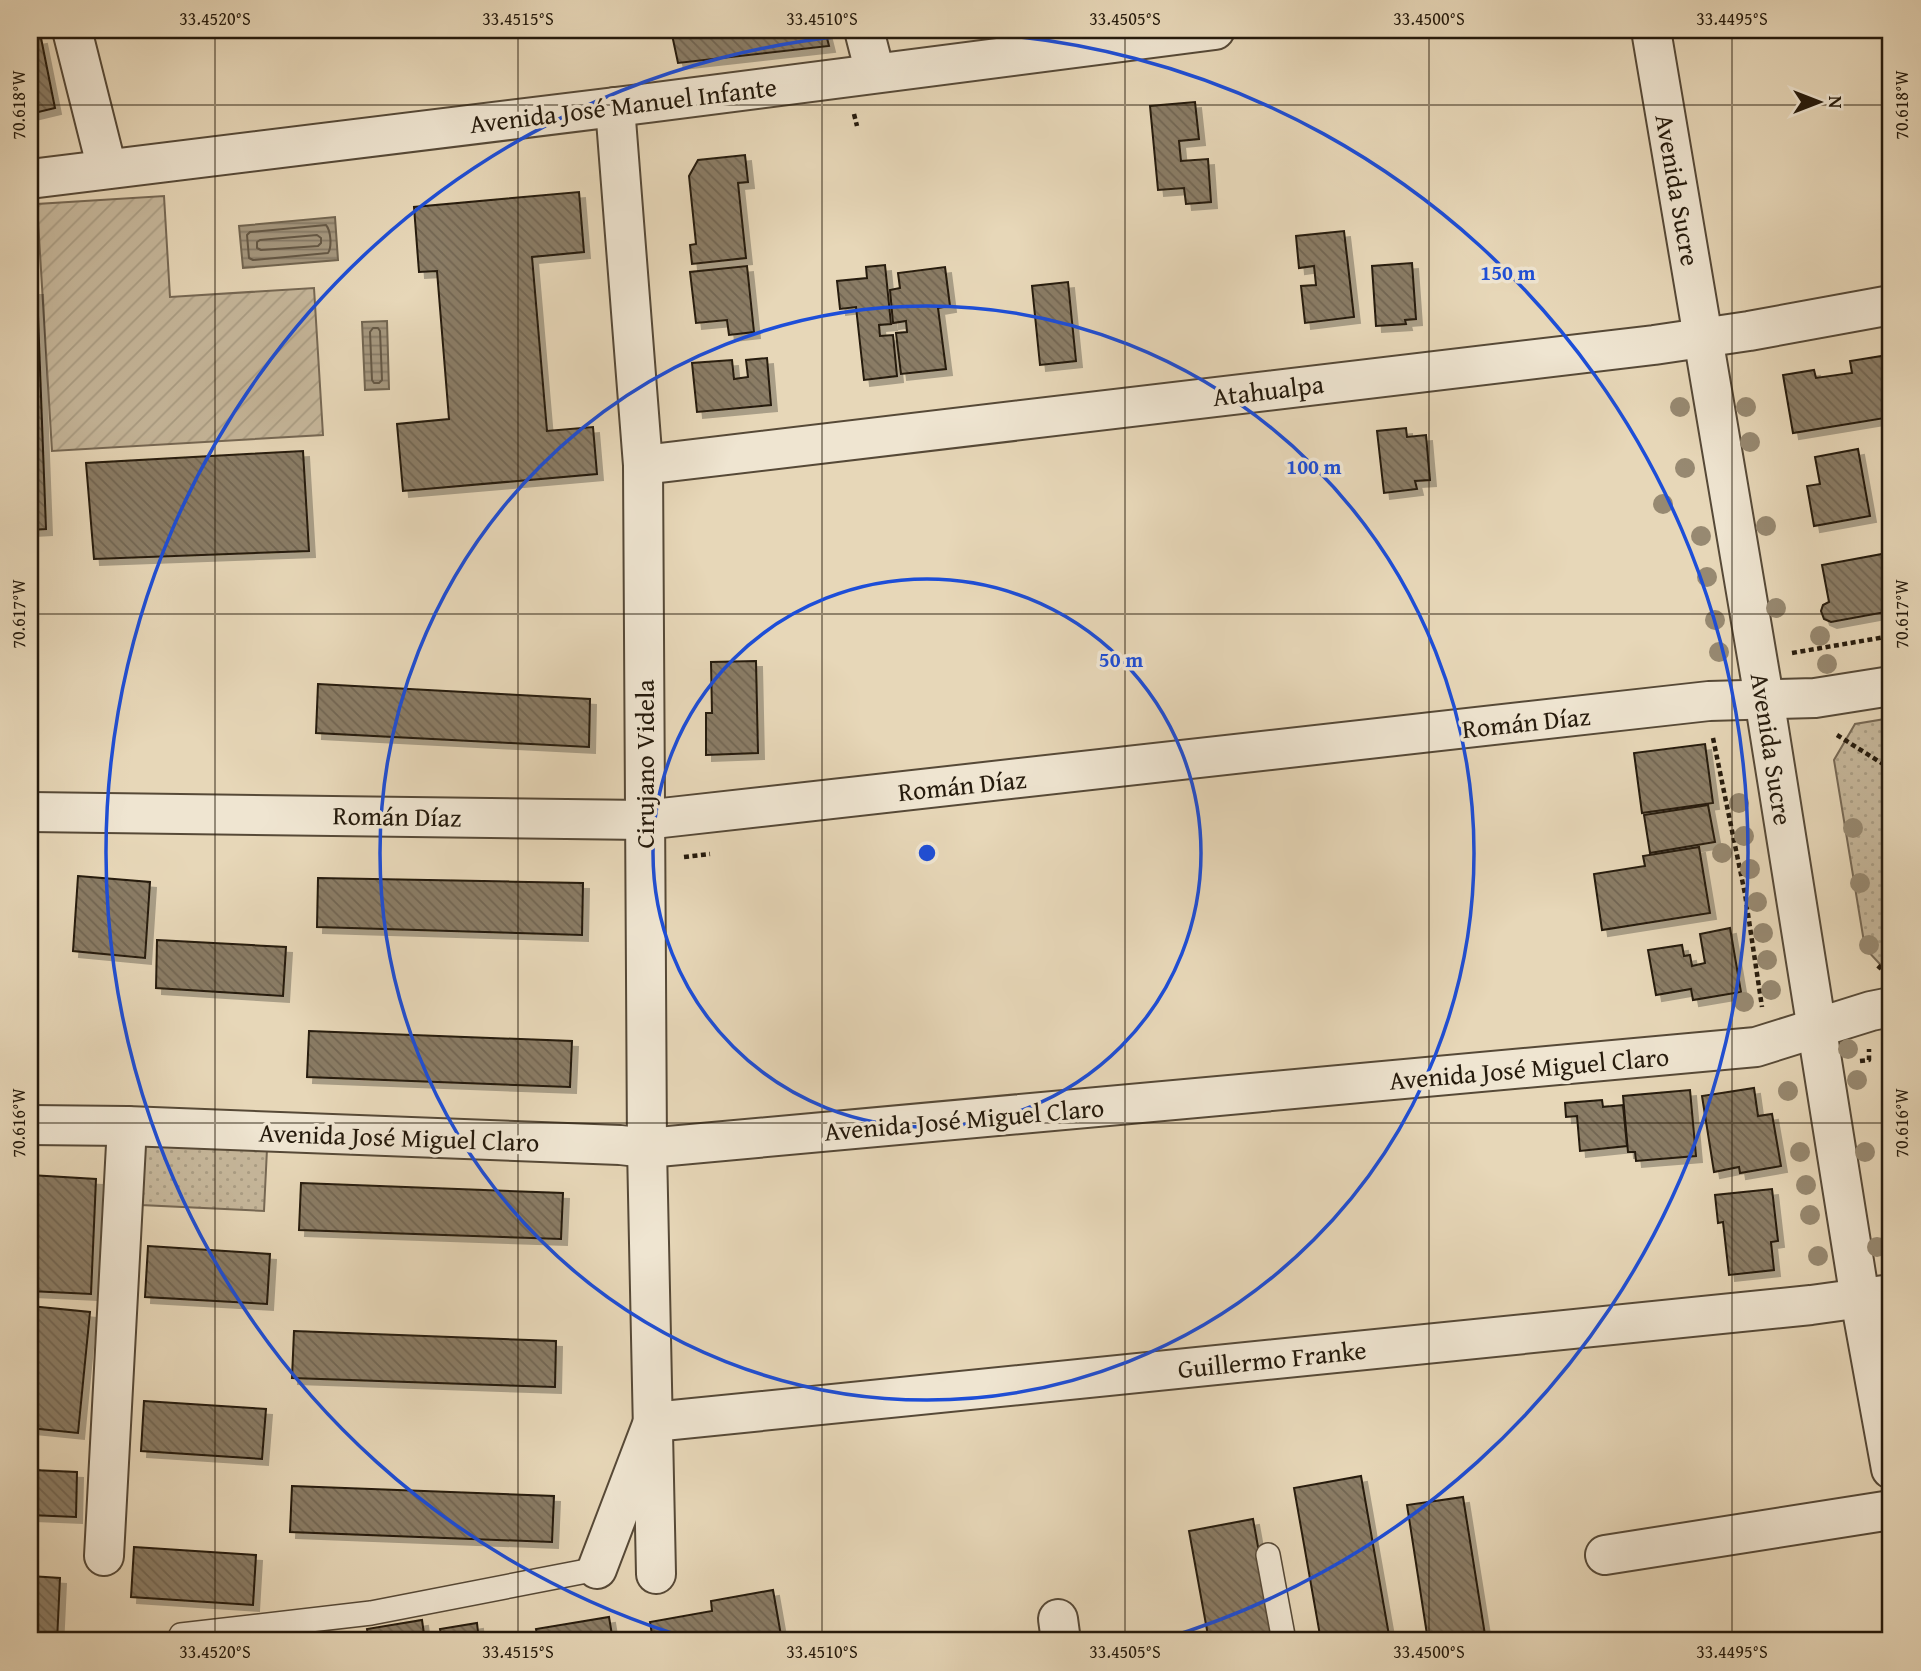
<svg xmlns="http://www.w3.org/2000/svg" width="1921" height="1671" font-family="'Gentium Book Plus',serif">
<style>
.grass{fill:url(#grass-dots);stroke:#766854;stroke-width:2}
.garden{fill:url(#garden-furrows);stroke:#766854;stroke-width:2}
.water{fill:url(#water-rules);stroke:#726550;stroke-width:2}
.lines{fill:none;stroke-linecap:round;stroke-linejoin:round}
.shore{stroke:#655845;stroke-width:2}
.building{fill:url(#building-back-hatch);stroke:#251a0c;stroke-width:2;filter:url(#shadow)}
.service-casing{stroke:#564937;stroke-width:26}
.minor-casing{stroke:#564937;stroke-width:42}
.tertiary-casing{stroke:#564937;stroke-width:42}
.path{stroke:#251a0c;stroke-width:4.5;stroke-dasharray:5 3.5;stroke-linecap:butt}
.service{stroke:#efe5d1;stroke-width:23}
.minor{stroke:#efe5d1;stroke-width:38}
.tertiary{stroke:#efe5d1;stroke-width:38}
.tree{fill:#978971}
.ticks{fill:none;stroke:#251a0c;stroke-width:2;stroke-opacity:0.45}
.ring{fill:none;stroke:#1d4ed8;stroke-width:3.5}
.labels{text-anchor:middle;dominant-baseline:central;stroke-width:7;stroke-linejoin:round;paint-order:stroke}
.street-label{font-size:26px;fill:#251a0c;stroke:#efe5d1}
.centre{fill:#1d4ed8;stroke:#efe5d1;stroke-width:3.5}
.ring-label{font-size:21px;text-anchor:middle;font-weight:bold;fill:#1d4ed8;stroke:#efe5d1;stroke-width:7;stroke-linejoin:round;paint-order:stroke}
.neatline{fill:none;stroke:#251a0c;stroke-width:2.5}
.ticks-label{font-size:18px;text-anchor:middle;fill:#251a0c}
</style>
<defs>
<pattern id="grass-dots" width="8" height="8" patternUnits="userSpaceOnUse" patternTransform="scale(1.75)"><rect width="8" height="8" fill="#c6b79b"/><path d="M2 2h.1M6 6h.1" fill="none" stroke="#aa9d84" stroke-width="1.8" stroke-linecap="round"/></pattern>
<pattern id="garden-furrows" width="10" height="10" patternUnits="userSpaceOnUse" patternTransform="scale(1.75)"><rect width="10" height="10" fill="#c6b79b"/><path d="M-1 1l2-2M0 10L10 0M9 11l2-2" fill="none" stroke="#aa9d84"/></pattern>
<pattern id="water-rules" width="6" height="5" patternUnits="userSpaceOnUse" patternTransform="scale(1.75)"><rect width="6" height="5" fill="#a5977e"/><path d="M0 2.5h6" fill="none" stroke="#867a66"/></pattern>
<pattern id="building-back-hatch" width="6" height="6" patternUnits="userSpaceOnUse" patternTransform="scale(1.75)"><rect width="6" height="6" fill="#8a7c65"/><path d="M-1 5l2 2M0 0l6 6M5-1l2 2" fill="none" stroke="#716552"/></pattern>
<filter id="shadow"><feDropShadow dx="6" dy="6" stdDeviation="0" flood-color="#0004"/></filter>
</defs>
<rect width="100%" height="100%" fill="#e7d7b8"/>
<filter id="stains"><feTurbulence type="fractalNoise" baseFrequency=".00286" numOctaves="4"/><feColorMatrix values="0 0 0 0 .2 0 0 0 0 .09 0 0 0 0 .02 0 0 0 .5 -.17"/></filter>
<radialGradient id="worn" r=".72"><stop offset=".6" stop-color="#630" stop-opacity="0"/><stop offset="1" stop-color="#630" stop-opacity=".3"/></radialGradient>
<g class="grass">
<path d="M1891 718V975H1890L1865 948 1834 760 1855 724Z"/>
<path d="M144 1144 267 1149 264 1211 141 1205Z"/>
</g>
<path class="garden" d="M164 196 170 297 314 288 323 435 52 451 37 204Z"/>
<g class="water">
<path d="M335 217 338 260 243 268 239 226Z"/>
<path d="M387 321 389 389 365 390 362 322Z"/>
</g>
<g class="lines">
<g class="shore">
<path d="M326 225C331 231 332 247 328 253L253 260 249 258 247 235 250 232Z"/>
<path d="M317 235 321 238V243L318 246 261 250 257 248V242L260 240Z"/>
<path d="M373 328H378L380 331 382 380 379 383H374L372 380 370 332Z"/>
</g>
</g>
<g class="building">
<path d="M671 30H825L829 46 678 63Z"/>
<path d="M41 38 55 108 30 114V40Z"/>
<path d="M1195 102 1199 139 1179 141 1181 161 1208 159 1211 202 1186 204 1184 188 1158 190 1150 106Z"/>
<path d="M745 155 748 182 738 183 746 258 692 264 690 245 696 244 689 176 698 160Z"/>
<path d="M579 192 584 252 532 257 547 431 593 427 597 474 403 491 397 424 449 419 437 271 419 272 414 207Z"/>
<path d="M1344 231 1354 317 1305 323 1301 286 1316 285 1314 266 1299 268 1296 236Z"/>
<path d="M1412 263 1416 319 1405 320 1406 324 1376 326 1372 266Z"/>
<path d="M885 265 891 324 879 325 880 336 893 335 897 376 864 380 856 307 840 309 837 281 867 278 866 267Z"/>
<path d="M747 266 754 332 729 335 727 320 696 323 690 272Z"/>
<path d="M945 267 950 306 938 308 946 369 901 374 896 333 907 332 906 321 893 323 890 290 900 288 898 273Z"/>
<path d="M1068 282 1076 361 1040 365 1032 286Z"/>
<path d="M30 289H37L46 529 30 530Z"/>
<path d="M1888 355 1891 377V417L1793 433 1783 375 1814 370 1816 378 1852 373 1850 361Z"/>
<path d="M767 358 771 405 697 412 692 363 732 360 734 379 748 377 746 360Z"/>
<path d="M1406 428 1407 437 1426 435 1430 480 1415 481 1417 489 1384 493 1377 431Z"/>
<path d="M1858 449 1870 516 1814 526 1807 486 1820 484 1815 457Z"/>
<path d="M303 451 309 551 94 559 86 463Z"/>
<path d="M1882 554 1889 589H1891V611L1831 622 1824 619 1821 611 1823 605 1829 602 1822 565Z"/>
<path d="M756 661 758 753 706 755V713H712L711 662Z"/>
<path d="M318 684 590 699 589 747 316 733Z"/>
<path d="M1705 744 1713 803 1642 813 1634 753Z"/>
<path d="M1708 805 1715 842 1650 853 1644 815Z"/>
<path d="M1699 847 1710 913 1602 930 1594 874 1645 866 1643 856Z"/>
<path d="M78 876 150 882 145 958 73 951Z"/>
<path d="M318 878 583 883 582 935 317 927Z"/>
<path d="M1730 928 1741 992 1693 1000 1691 989 1656 995 1648 950 1682 945 1684 956 1690 955 1692 966 1705 963 1700 934Z"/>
<path d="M157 940 286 947 283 996 156 988Z"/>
<path d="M309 1031 572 1041 570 1087 307 1077Z"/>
<path d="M1754 1088 1758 1116 1772 1114 1781 1166 1740 1173 1739 1167 1714 1172 1702 1096Z"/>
<path d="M1690 1090 1696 1156 1636 1161 1635 1152H1628L1623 1096Z"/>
<path d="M1602 1100 1603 1107 1623 1105 1627 1146 1580 1151 1577 1116 1566 1117 1565 1103Z"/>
<path d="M30 1175 96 1179 91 1294 30 1291Z"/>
<path d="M301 1183 563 1193 561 1239 299 1230Z"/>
<path d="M1772 1189 1778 1241 1771 1242 1774 1270 1729 1275 1723 1222 1718 1223 1715 1195Z"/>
<path d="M148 1246 270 1254 267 1304 145 1297Z"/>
<path d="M30 1306 90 1312 78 1433 30 1428Z"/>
<path d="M294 1331 556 1341 555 1387 292 1378Z"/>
<path d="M144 1401 266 1409 262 1459 141 1451Z"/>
<path d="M30 1463 34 1464 33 1470 77 1472 76 1517 30 1515Z"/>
<path d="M1361 1476 1390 1641H1321L1294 1488Z"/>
<path d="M292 1486 554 1496 552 1542 290 1532Z"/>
<path d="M1463 1497 1486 1641H1428L1407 1505Z"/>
<path d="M1253 1519 1275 1641H1209L1189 1531Z"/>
<path d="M134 1547 256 1555 253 1605 131 1597Z"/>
<path d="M30 1576 60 1578 57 1641H30Z"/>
<path d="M773 1590 782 1641H653L650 1622 712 1611 711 1601Z"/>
<path d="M609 1617 613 1641H538L536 1629Z"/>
<path d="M422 1620 425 1641H369L367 1629Z"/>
<path d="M477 1623 479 1641H442L440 1629Z"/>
</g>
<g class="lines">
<g class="service-casing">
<g id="service">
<path d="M1268 1555 1284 1641"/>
<path d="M181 1635 371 1613 597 1569"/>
</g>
</g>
<g class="minor-casing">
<g id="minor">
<path d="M72 30 107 169"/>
<path d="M864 30 875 73"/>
<path d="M615 107 643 465 647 1148 656 1574"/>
<path d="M643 465 1654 345 1749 331 1891 305"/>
<path d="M30 812 644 820 1709 701 1815 698 1891 686"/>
<path d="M1605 1555 1891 1510"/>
<path d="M104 1556 127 1126"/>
<path d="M597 1569 653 1422 1811 1305 1891 1294"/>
<path d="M1058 1619 1061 1641"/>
</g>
</g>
<g class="tertiary-casing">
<g id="tertiary">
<path d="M1651 30 1764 698 1860 1299 1891 1469"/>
<path d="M30 179 648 103 1215 30"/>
<path d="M30 1125 127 1126 620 1145 647 1148 1756 1047 1871 1011 1891 1007"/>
</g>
</g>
<g class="path">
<path d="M854 114 857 126"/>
<path d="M1792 653 1891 636"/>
<path d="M1837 735 1891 769"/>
<path d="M1713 738 1745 894 1762 1007"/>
<path d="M684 857 710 854"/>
<path d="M1878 969 1891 954"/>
<path d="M1860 1061 1869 1060V1049"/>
</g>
<use href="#service" class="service"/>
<use href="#minor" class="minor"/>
<use href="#tertiary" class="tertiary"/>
</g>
<g class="tree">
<circle cx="1680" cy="407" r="10"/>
<circle cx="1746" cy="407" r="10"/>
<circle cx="1750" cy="442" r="10"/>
<circle cx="1685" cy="468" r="10"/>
<circle cx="1663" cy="504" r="10"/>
<circle cx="1766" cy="526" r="10"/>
<circle cx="1701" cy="536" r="10"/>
<circle cx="1707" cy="577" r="10"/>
<circle cx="1776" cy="608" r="10"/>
<circle cx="1715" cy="620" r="10"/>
<circle cx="1820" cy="636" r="10"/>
<circle cx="1719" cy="652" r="10"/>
<circle cx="1827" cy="664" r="10"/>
<circle cx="1739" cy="803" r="10"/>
<circle cx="1853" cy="828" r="10"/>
<circle cx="1744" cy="836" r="10"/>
<circle cx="1722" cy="853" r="10"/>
<circle cx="1750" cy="869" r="10"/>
<circle cx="1860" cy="883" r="10"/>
<circle cx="1757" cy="902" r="10"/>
<circle cx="1763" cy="933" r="10"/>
<circle cx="1869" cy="945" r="10"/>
<circle cx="1767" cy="960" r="10"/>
<circle cx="1771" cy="990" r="10"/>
<circle cx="1744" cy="1002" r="10"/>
<circle cx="1848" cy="1049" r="10"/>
<circle cx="1857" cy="1080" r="10"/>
<circle cx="1788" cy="1091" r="10"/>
<circle cx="1800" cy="1152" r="10"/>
<circle cx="1865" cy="1152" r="10"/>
<circle cx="1806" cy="1185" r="10"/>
<circle cx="1810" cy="1215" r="10"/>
<circle cx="1877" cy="1247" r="10"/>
<circle cx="1818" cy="1256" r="10"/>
</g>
<path class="ticks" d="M215 30V1641M518 30V1641M822 30V1641M1125 30V1641M1429 30V1641M1732 30V1641M30 105H1891M30 614H1891M30 1123H1891M30 1632H1891"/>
<g class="ring">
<circle cx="927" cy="853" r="274"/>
<circle cx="927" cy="853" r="547"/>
<path d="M694 1640A821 821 0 1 1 1160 1640"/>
</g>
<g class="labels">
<g class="street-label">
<text transform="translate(623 105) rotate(-7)">Avenida José Manuel Infante</text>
<text transform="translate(1678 190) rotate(80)">Avenida Sucre</text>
<text transform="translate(1268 390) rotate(-7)">Atahualpa</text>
<text transform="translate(1526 722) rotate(-6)">Román Díaz</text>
<text transform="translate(1772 749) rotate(81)">Avenida Sucre</text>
<text transform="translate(644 764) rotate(-90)">Cirujano Videla</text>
<text transform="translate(962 785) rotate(-6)">Román Díaz</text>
<text transform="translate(397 816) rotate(1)">Román Díaz</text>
<text transform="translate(1529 1068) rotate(-5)">Avenida José Miguel Claro</text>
<text transform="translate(964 1119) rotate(-5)">Avenida José Miguel Claro</text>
<text transform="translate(399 1137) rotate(2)">Avenida José Miguel Claro</text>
<text transform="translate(1272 1359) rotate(-6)">Guillermo Franke</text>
</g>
</g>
<circle cx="927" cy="853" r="10" class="centre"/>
<g class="ring-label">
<text x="1508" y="280">150 m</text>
<text x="1314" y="474">100 m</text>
<text x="1121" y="667">50 m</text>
</g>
<rect width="1921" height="1671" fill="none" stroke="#e7d7b8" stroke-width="77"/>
<g transform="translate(1819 102) rotate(90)" stroke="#efe5d1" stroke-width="5" paint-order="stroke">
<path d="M0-5L12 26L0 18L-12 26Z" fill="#251a0c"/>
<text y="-10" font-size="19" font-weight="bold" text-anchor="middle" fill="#251a0c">N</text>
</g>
<rect x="38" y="38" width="1844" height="1594" class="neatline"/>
<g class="ticks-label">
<text x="215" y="25">33.4520°S</text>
<text x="518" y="25">33.4515°S</text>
<text x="822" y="25">33.4510°S</text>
<text x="1125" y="25">33.4505°S</text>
<text x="1429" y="25">33.4500°S</text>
<text x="1732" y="25">33.4495°S</text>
<text transform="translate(1902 105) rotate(-90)" y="6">70.618°W</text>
<text transform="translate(19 105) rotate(-90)" y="6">70.618°W</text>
<text transform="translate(1902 614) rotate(-90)" y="6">70.617°W</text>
<text transform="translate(19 614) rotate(-90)" y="6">70.617°W</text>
<text transform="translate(1902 1123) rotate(-90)" y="6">70.616°W</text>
<text transform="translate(19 1123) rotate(-90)" y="6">70.616°W</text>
<text x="215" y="1658">33.4520°S</text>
<text x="518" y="1658">33.4515°S</text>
<text x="822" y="1658">33.4510°S</text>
<text x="1125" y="1658">33.4505°S</text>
<text x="1429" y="1658">33.4500°S</text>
<text x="1732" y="1658">33.4495°S</text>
</g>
<rect width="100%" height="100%" filter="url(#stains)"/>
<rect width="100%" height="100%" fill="url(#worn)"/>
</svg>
